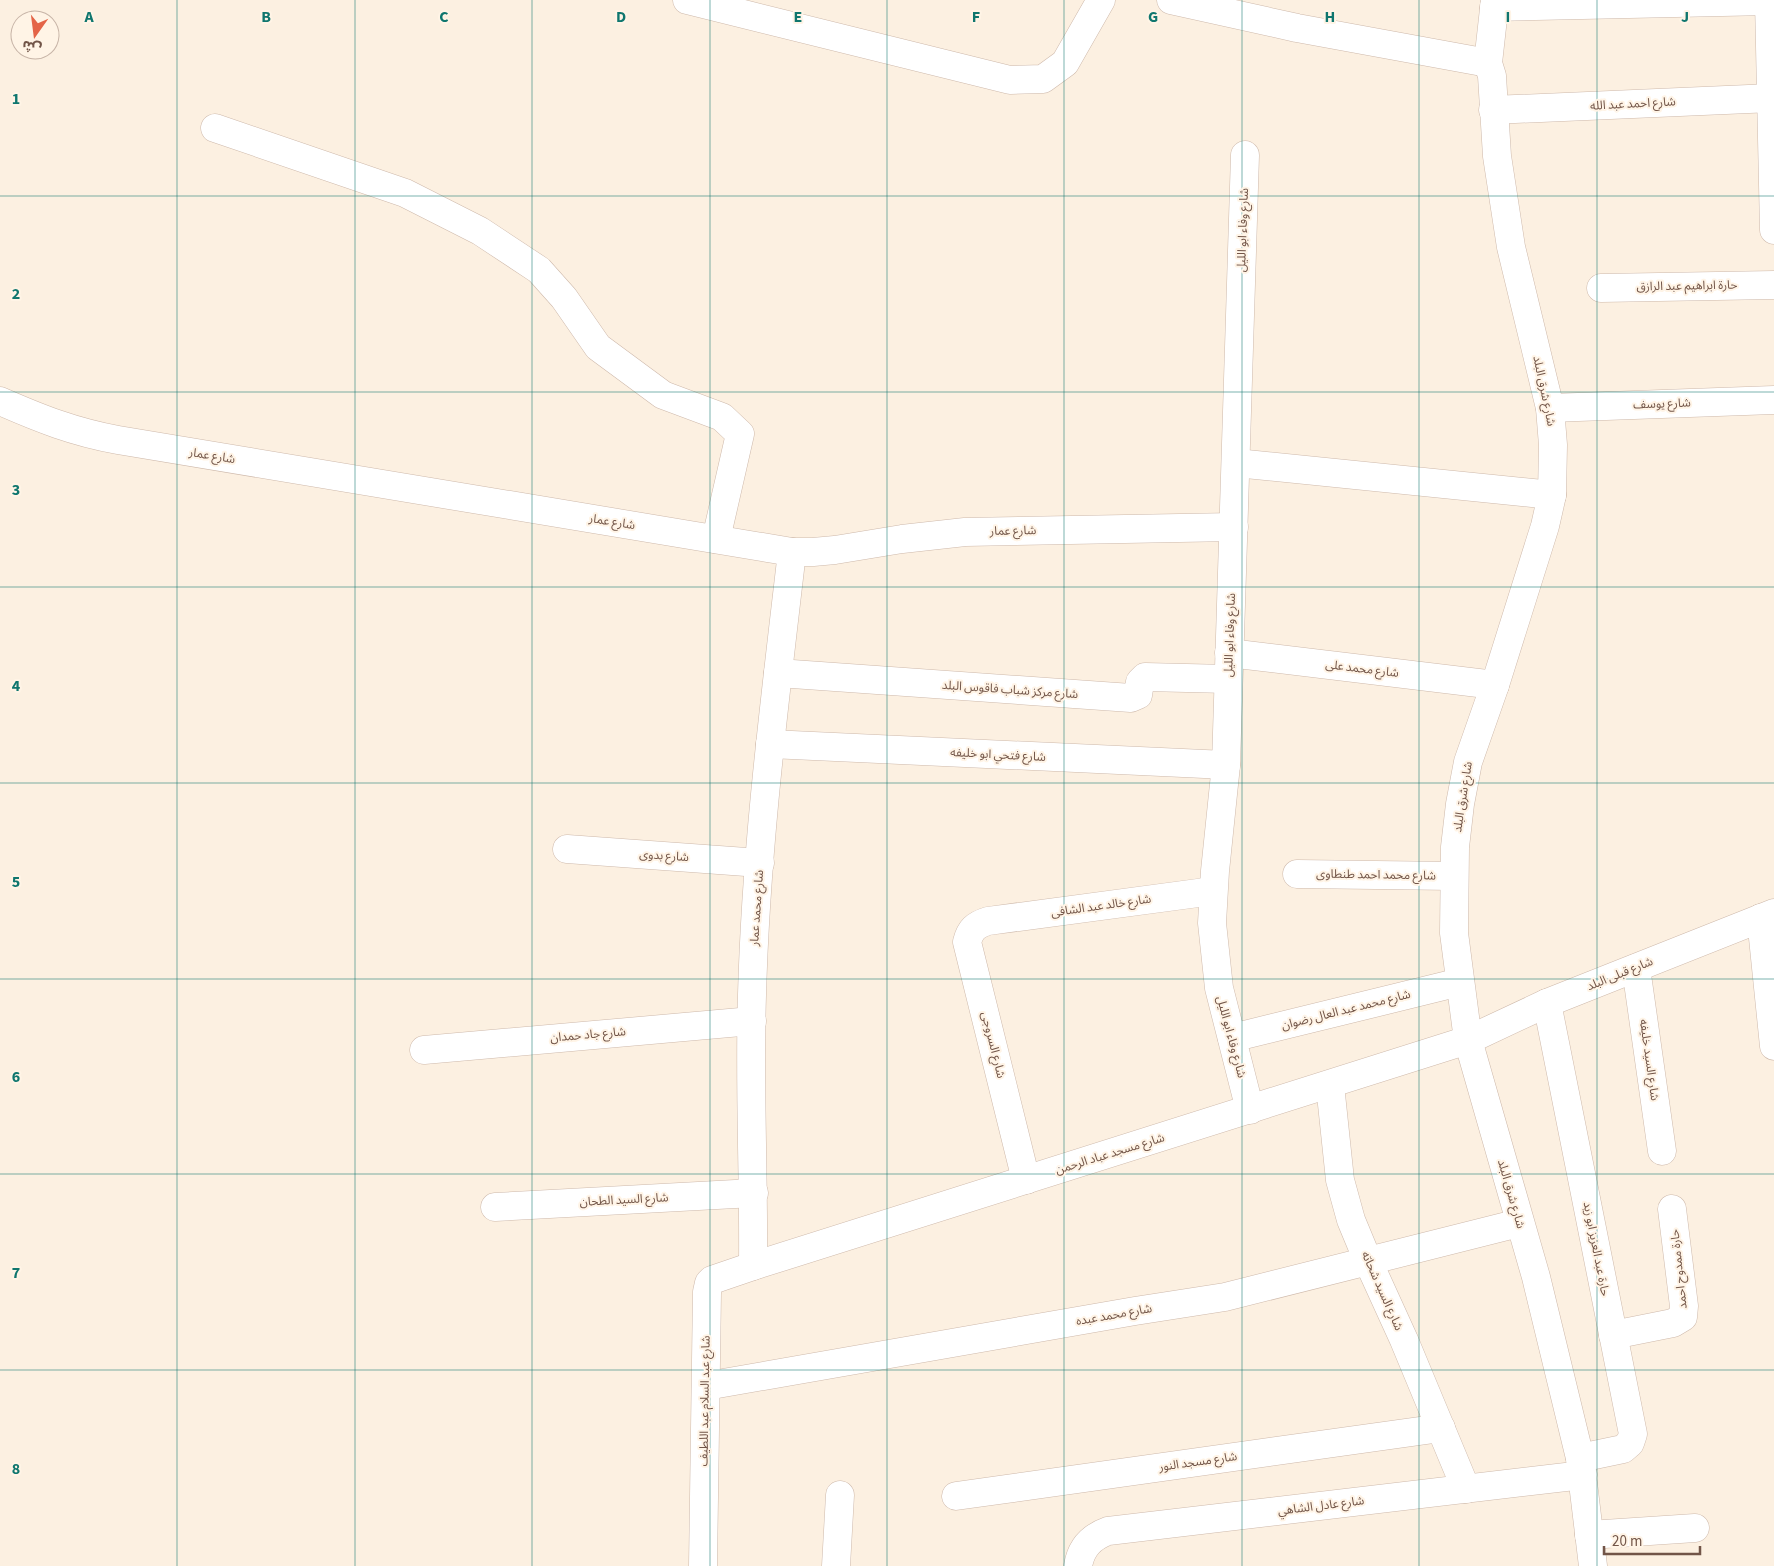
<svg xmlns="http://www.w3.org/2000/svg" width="1774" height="1566" font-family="'Source Sans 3','Noto Sans Arabic',sans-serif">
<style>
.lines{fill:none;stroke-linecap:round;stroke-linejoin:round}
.street-casing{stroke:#ceb9ab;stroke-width:29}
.street{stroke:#fff;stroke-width:28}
.grid{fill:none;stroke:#0f766e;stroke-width:1;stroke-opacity:0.55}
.labels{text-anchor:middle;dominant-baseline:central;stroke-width:4;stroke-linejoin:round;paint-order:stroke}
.street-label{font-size:12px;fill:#725548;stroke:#fff4e6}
.grid-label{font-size:16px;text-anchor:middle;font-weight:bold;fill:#0f766e;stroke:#fff4e6;stroke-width:4;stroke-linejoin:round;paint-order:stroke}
</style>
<rect width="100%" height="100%" fill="#fcf0e1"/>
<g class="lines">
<g class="street-casing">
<g id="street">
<path d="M687 0 1010 80 1043 79 1065 63 1101 0"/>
<path d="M1171 0 1297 28 1488 63"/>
<path d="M1495 0 1488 63 1492 76 1497 156 1511 247 1550 408 1553 445 1552 495 1545 526 1495 685 1468 762 1460 804 1455 847 1454 933 1468 1040 1536 1277 1580 1458 1593 1566"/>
<path d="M1769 0 1774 230"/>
<path d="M1494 7 1769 1"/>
<path d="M1493 110 1772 98"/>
<path d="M215 128 405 193 480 231 539 270 564 298 598 347 663 395 722 417 740 434 716 539"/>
<path d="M1245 155 1226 765 1215 871 1212 923 1219 988 1250 1110"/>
<path d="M1601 288 1774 285"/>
<path d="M0 401C41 419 74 432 118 440L792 552H813L835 550 902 539 965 532 1234 527"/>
<path d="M1550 408 1774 400"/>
<path d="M1236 463 1552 495"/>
<path d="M1229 653 1495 685"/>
<path d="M778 673 1131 698 1138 695 1140 682 1145 677 1228 679"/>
<path d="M770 744 1226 765"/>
<path d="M567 849 760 863"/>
<path d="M1297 874 1454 876"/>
<path d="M1761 918 1774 1046"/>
<path d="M1636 968 1662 1151"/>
<path d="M1547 1003 1633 1434 1630 1443 1623 1449 1580 1458"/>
<path d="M1232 1038 1460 982"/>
<path d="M424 1050 752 1021"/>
<path d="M1330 1085 1340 1180 1351 1220 1368 1261 1404 1340 1466 1489"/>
<path d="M1026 1180 967 942C970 930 975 925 988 921L1213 891"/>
<path d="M495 1207 754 1193"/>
<path d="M753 1266C754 1176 749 1085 752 995 756 846 775 699 792 552"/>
<path d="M1613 1335 1673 1323 1683 1317 1684 1306 1672 1209"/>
<path d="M706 1386 1135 1311 1225 1297 1519 1223"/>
<path d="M956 1496 1441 1428"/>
<path d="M1589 1535 1695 1528"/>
<path d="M703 1566 707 1292 709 1283 712 1280 753 1266 1468 1040 1547 1003 1774 913"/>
<path d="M836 1566 840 1495"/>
<path d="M1078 1566C1081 1548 1091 1537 1108 1531L1583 1475"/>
</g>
</g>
<use href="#street" class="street"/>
</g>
<path class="grid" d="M177 0V1566M355 0V1566M532 0V1566M710 0V1566M887 0V1566M1064 0V1566M1242 0V1566M1419 0V1566M1597 0V1566M0 196H1774M0 392H1774M0 587H1774M0 783H1774M0 979H1774M0 1174H1774M0 1370H1774"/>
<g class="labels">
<g class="street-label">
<text transform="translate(1633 104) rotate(-3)">شارع احمد عبد الله</text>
<text transform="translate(1243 230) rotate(-88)">شارع وفاء ابو الليل</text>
<text transform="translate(1687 286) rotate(-1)">حارة ابراهيم عبد الرازق</text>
<text transform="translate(1544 391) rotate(78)">شارع شرق البلد</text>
<text transform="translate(1662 404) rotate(-2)">شارع يوسف</text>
<text transform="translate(212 456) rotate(9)">شارع عمار</text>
<text transform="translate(612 522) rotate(9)">شارع عمار</text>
<text transform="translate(1013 531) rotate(-1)">شارع عمار</text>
<text transform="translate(1230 635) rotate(-88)">شارع وفاء ابو الليل</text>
<text transform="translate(1362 669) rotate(7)">شارع محمد على</text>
<text transform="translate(1010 690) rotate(4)">شارع مركز شباب فاقوس البلد</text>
<text transform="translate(998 755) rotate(3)">شارع فتحي ابو خليفه</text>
<text transform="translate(1463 797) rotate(-81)">شارع شرق البلد</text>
<text transform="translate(664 856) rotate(4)">شارع بدوى</text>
<text transform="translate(1376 875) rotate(1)">شارع محمد احمد طنطاوى</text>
<text transform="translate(1101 906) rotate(-8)">شارع خالد عبد الشافى</text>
<text transform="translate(757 908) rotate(-86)">شارع محمد عمار</text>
<text transform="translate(1620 974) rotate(-22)">شارع قبلى البلد</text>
<text transform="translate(1346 1010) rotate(-14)">شارع محمد عبد العال رضوان</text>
<text transform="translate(588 1035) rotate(-5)">شارع جاد حمدان</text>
<text transform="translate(1231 1037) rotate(75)">شارع وفاء ابو الليل</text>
<text transform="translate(993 1045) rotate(76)">شارع السروجى</text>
<text transform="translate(1649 1060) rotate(82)">شارع السيد خليفه</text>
<text transform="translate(1110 1154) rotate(-17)">شارع مسجد عباد الرحمن</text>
<text transform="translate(1511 1194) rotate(74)">شارع شرق البلد</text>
<text transform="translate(624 1200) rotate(-3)">شارع السيد الطحان</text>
<text transform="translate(1596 1249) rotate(79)">حارة عبد العزيز ابو زيد</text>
<text transform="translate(1679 1269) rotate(-96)">حارة ممدوح احمد</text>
<text transform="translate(1382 1291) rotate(66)">شارع السيد شحاته</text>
<text transform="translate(1114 1315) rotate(-10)">شارع محمد عبده</text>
<text transform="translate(705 1401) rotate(-89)">شارع عبد السلام عبد اللطيف</text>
<text transform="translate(1198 1462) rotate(-8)">شارع مسجد النور</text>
<text transform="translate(1321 1506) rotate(-7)">شارع عادل الشاهي</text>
</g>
</g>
<g class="grid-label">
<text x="89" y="22">A</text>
<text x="266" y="22">B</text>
<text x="444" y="22">C</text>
<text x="621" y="22">D</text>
<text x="798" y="22">E</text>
<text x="976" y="22">F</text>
<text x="1153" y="22">G</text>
<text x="1330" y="22">H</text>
<text x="1508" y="22">I</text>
<text x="1685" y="22">J</text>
<text x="16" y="104">1</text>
<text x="16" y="299">2</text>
<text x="16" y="495">3</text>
<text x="16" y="691">4</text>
<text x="16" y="887">5</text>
<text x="16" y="1082">6</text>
<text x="16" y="1278">7</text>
<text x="16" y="1474">8</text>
</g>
<g transform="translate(35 35) rotate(194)"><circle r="24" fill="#fff4e6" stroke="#c7b4a7"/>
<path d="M0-4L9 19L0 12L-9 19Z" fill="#e46447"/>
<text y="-8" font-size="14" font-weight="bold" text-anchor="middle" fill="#725548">ش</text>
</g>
<path d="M1604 1546v8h96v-8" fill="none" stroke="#725548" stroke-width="2.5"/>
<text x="1612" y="1546" font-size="15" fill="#725548" stroke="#fff4e6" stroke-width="4" paint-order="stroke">20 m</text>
</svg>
